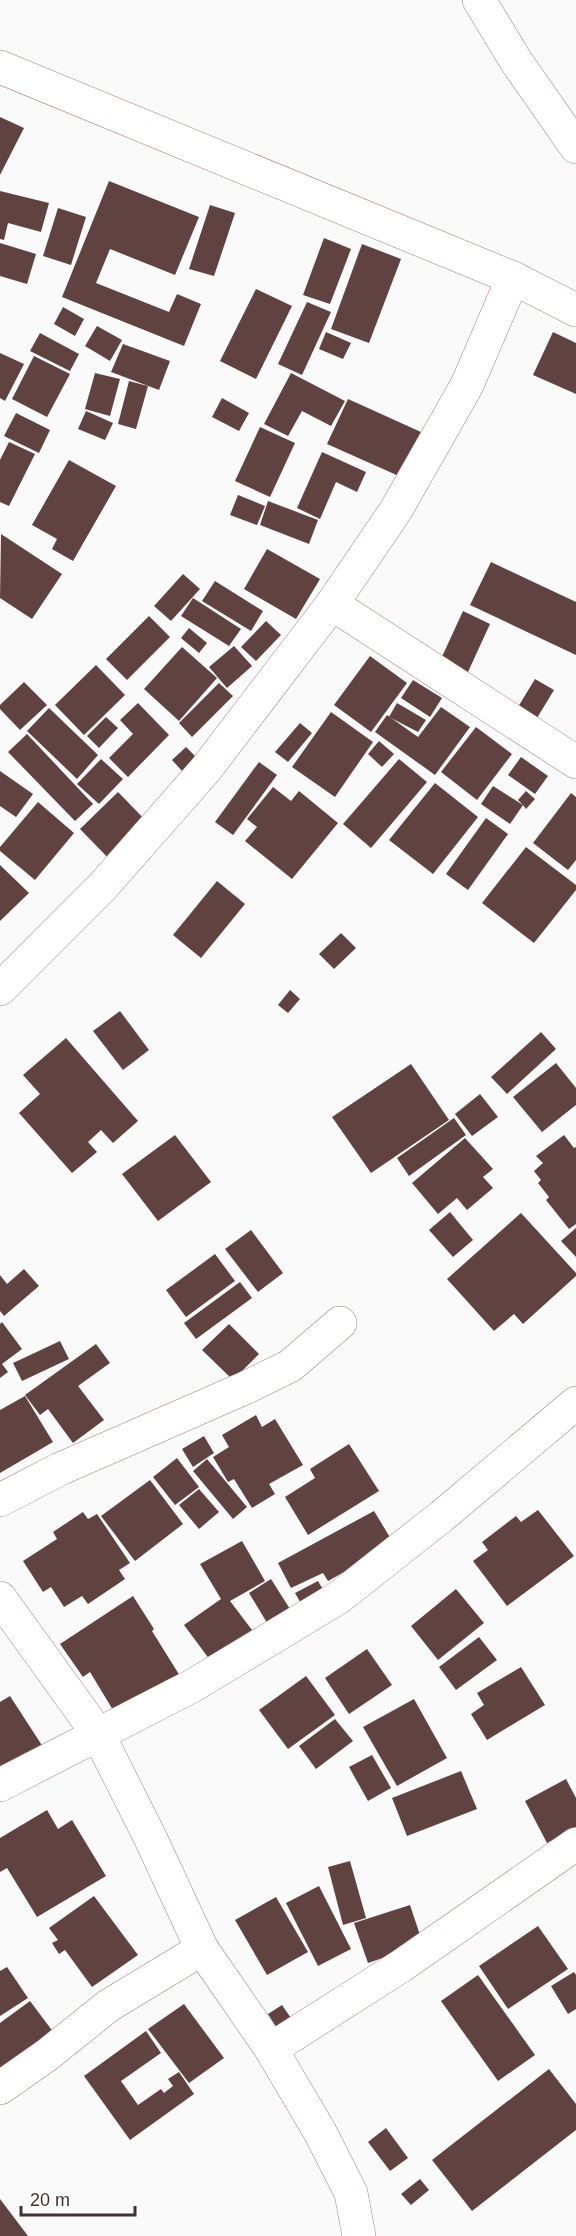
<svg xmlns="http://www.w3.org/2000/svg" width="576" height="2236" font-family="Arial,sans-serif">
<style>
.building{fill:#604341}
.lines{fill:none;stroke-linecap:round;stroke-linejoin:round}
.minor-casing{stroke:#a3827f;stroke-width:34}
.tertiary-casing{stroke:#a3827f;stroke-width:34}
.minor{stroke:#fff;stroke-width:33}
.tertiary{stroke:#fff;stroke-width:33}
</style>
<rect width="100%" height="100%" fill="#fafafa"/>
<g class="building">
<path d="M0 117 24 128 0 175Z"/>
<path d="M109 181 199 217 175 275 110 249 96 283 169 312 177 294 201 304 184 346 62 297Z"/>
<path d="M0 191 49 203 41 232 8 223 4 240 0 239Z"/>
<path d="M210 205 235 213 214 276 189 269Z"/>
<path d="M58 208 86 217 71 265 43 256Z"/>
<path d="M324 238 351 249 330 304 303 295Z"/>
<path d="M0 243 36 254 27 284 0 276Z"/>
<path d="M362 244 401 259 369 343 331 329Z"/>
<path d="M256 289 292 306 256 379 220 361Z"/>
<path d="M307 302 331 312 302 375 278 364Z"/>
<path d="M63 307 84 319 75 336 54 324Z"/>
<path d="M97 326 122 340 110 361 85 346Z"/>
<path d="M326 332 351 343 343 359 319 349Z"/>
<path d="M553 332 576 343V394L533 375Z"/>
<path d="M40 333 79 354 70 371 30 351Z"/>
<path d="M123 344 170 361 159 390 111 372Z"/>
<path d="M0 353 24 364 5 401 0 398Z"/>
<path d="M34 356 70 374 47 417 12 399Z"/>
<path d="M95 373 120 379 110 416 85 409Z"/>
<path d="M291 373 345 401 331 426 302 411 288 436 264 424Z"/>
<path d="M129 381 148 386 136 429 118 424Z"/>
<path d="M222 398 249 413 239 431 212 417Z"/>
<path d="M348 399 421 432 401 477 327 444Z"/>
<path d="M86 411 113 423 105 440 78 429Z"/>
<path d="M16 413 50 430 39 453 4 436Z"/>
<path d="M260 427 295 443 270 497 235 481Z"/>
<path d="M9 442 35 454 9 506 0 502V460Z"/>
<path d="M322 452 366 472 357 492 336 482 320 519 297 508Z"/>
<path d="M69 460 116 486 73 561 52 549 57 539 32 525Z"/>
<path d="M238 495 265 506 257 525 230 515Z"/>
<path d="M268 501 318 520 309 544 260 525Z"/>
<path d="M1 534 62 574 32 619 0 598Z"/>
<path d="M267 549 320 579 296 619 244 589Z"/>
<path d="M491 562 576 602V655L470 605Z"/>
<path d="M183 574 200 589 171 621 154 606Z"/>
<path d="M215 581 263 611 251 631 202 601Z"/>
<path d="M193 598 241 629 229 646 181 616Z"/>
<path d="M463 611 490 624 462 685 435 672Z"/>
<path d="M149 616 170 637 127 680 106 659Z"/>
<path d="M266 621 281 635 256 661 241 647Z"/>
<path d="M189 628 207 643 199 653 181 638Z"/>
<path d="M234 646 252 666 227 688 209 667Z"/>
<path d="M182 647 217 678 179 721 144 689Z"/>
<path d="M370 656 407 683 371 732 334 705Z"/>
<path d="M96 665 125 695 84 735 55 705Z"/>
<path d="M535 679 554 690 537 718 518 707Z"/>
<path d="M413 680 442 698 430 717 401 698Z"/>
<path d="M24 682 47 705 20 730 0 709V705Z"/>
<path d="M219 683 233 696 192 737 179 723Z"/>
<path d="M138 703 169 735 128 777 109 758 133 734 120 720Z"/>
<path d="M397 703 426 720 418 732 389 717Z"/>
<path d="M441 707 470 727 435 775 375 732 387 715 418 737Z"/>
<path d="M49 708 98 755 77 779 27 731Z"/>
<path d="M331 712 373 742 335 797 292 767Z"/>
<path d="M106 717 118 728 99 748 87 736Z"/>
<path d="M300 723 312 733 288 762 275 752Z"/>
<path d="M476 727 512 754 477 800 441 772Z"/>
<path d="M27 734 93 804 75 821 8 752Z"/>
<path d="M379 741 394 754 382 767 368 754Z"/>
<path d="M186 747 197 758 183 772 172 760Z"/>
<path d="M521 757 548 776 535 794 508 775Z"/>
<path d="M101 759 123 779 99 804 77 784Z"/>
<path d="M399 759 427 782 371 848 343 824Z"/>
<path d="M259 762 277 775 233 835 215 822Z"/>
<path d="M0 771 33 794 16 817 0 806Z"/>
<path d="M435 783 478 817 433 874 389 840Z"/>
<path d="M493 786 523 805 518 800 526 791 535 799 526 809 523 805 510 824 481 804Z"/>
<path d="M273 787 291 801 299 791 338 823 292 879 245 841 257 827 247 819Z"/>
<path d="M118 792 154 829 116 866 80 829Z"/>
<path d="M571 793 576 797V860L568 870 533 843Z"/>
<path d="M38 802 74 833 35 880 0 851V847Z"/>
<path d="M486 818 508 834 468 890 446 874Z"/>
<path d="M526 847 576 885V890L534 943 482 903Z"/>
<path d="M0 865 29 893 0 921Z"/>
<path d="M217 881 245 904 201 958 173 935Z"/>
<path d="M341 933 356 948 334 969 319 954Z"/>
<path d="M290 990 300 999 288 1013 278 1005Z"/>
<path d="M120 1011 149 1050 123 1070 93 1031Z"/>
<path d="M541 1032 556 1049 507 1094 491 1077Z"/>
<path d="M66 1038 138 1121 113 1143 101 1130 88 1142 97 1152 72 1173 19 1113 40 1094 23 1075Z"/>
<path d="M556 1063 576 1088V1105L542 1132 513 1097Z"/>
<path d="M411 1064 449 1120 371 1173 332 1117Z"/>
<path d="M480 1094 498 1117 472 1136 455 1114Z"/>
<path d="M454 1118 466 1135 409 1176 397 1158Z"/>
<path d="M175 1135 211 1182 158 1221 122 1174Z"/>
<path d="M564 1135 574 1148 576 1147V1224L569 1229 546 1200 549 1197 538 1183 541 1180 534 1171 543 1163 536 1156Z"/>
<path d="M465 1138 493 1169 483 1177 493 1188 467 1210 457 1198 438 1214 412 1183Z"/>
<path d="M450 1212 473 1240 453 1257 429 1230Z"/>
<path d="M521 1213 576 1273V1276L523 1324 514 1314 494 1331 447 1279Z"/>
<path d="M576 1228V1257L561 1241Z"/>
<path d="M251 1230 283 1273 258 1292 225 1249Z"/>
<path d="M215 1254 235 1281 186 1317 166 1290Z"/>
<path d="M24 1269 39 1286 4 1316 0 1311V1275L7 1284Z"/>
<path d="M240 1282 252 1298 196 1339 184 1323Z"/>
<path d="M2 1322 22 1349 2 1364 8 1372 0 1378V1324Z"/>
<path d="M229 1324 259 1354 233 1380 202 1350Z"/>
<path d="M60 1341 69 1359 22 1381 13 1363Z"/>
<path d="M96 1344 110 1363 78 1386 104 1420 73 1443 48 1409 40 1415 25 1395Z"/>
<path d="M25 1396 53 1442 0 1473V1410Z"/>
<path d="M256 1415 262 1427 275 1419 303 1465 269 1484 275 1494 252 1508 234 1479 228 1482 213 1457 229 1447 222 1435Z"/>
<path d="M204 1436 214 1453 193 1467 182 1449Z"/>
<path d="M349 1444 379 1491 308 1535 285 1497 315 1478 310 1469Z"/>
<path d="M177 1458 199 1487 175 1505 153 1477Z"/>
<path d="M207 1459 247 1507 233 1519 193 1471Z"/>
<path d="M150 1480 183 1524 135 1561 101 1516Z"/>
<path d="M199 1489 219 1512 199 1529 179 1505Z"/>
<path d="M538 1510 574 1556 507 1606 473 1561 488 1550 482 1542 516 1516 521 1522Z"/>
<path d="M374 1511 394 1544 328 1581 323 1573 291 1588 278 1563Z"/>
<path d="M83 1512 88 1519 97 1514 130 1563 119 1570 125 1579 88 1604 82 1596 64 1607 51 1587 43 1592 23 1561 57 1539 53 1532Z"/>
<path d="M242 1541 265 1581 230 1601 252 1630 210 1660 184 1625 221 1599 200 1564Z"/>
<path d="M271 1579 295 1617 272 1631 249 1593Z"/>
<path d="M318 1581 325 1593 302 1605 295 1593Z"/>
<path d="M456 1589 484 1623 438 1660 411 1626Z"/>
<path d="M133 1596 154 1629 152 1631 180 1676 116 1715 90 1672 83 1677 60 1644Z"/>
<path d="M479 1637 497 1660 456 1690 439 1667Z"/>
<path d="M367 1649 392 1685 349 1714 325 1678Z"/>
<path d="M521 1667 545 1705 487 1740 471 1714 484 1705 477 1693Z"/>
<path d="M306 1676 335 1715 288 1749 259 1710Z"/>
<path d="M10 1696 45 1750 0 1771V1702Z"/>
<path d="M414 1699 447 1758 397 1786 363 1727Z"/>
<path d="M335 1719 353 1741 316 1769 299 1746Z"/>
<path d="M372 1755 391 1788 368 1801 349 1767Z"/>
<path d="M461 1771 477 1809 407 1836 392 1798Z"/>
<path d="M566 1779 576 1798V1827L547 1843 525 1801Z"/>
<path d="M47 1810 58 1829 72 1820 106 1876 37 1917 7 1868 0 1872V1838Z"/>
<path d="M350 1861 366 1918 343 1925 328 1867Z"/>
<path d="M319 1886 351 1949 318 1966 286 1903Z"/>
<path d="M94 1896 138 1955 92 1987 65 1950 59 1954 52 1943 58 1940 49 1928Z"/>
<path d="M276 1897 308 1952 267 1975 235 1920Z"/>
<path d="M410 1905 423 1944 368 1963 354 1923Z"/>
<path d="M538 1926 568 1969 508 2009 479 1966Z"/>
<path d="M7 1967 28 1998 0 2016V1971Z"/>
<path d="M574 1972 576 1975V2009L568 2014 551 1986Z"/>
<path d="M478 1975 535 2055 498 2081 441 2001Z"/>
<path d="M30 2001 60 2041 0 2084V2023Z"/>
<path d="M184 2004 224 2058 189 2083 148 2029Z"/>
<path d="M282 2005 293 2021 278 2030 268 2014Z"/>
<path d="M146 2031 161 2053 121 2081 138 2105 161 2089 164 2093 173 2086 168 2079 179 2072 194 2094 130 2140 84 2076Z"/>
<path d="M549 2069 576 2104V2130L472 2211 432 2160Z"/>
<path d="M386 2128 408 2158 390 2171 368 2142Z"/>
<path d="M420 2179 429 2190 411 2205 401 2194Z"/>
<path d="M0 2199 28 2236H0Z"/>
</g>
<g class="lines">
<g class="minor-casing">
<g id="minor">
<path d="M479 0 516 61 576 147"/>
<path d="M332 604 576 762"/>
<path d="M0 989 103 886 206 769 332 604 396 510 467 385 513 278"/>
<path d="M0 1500 60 1469 245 1388 290 1366 340 1323"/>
<path d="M0 1598 98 1734 149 1835 202 1949 271 2049 320 2132 351 2193 359 2236"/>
<path d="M0 1785 192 1686 338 1598 442 1516 576 1403"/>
<path d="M271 2049 401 1966 576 1844"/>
<path d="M0 2088 47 2055 108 2006 202 1949"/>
</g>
</g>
<g class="tertiary-casing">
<path id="tertiary" d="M0 67 513 278 576 310"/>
</g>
<use href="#minor" class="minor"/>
<use href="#tertiary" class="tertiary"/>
</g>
<path d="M21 2206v9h114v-9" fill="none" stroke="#403230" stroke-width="3"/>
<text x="30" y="2206" font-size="18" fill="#403230" stroke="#ffffff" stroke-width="4.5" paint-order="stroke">20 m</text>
</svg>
